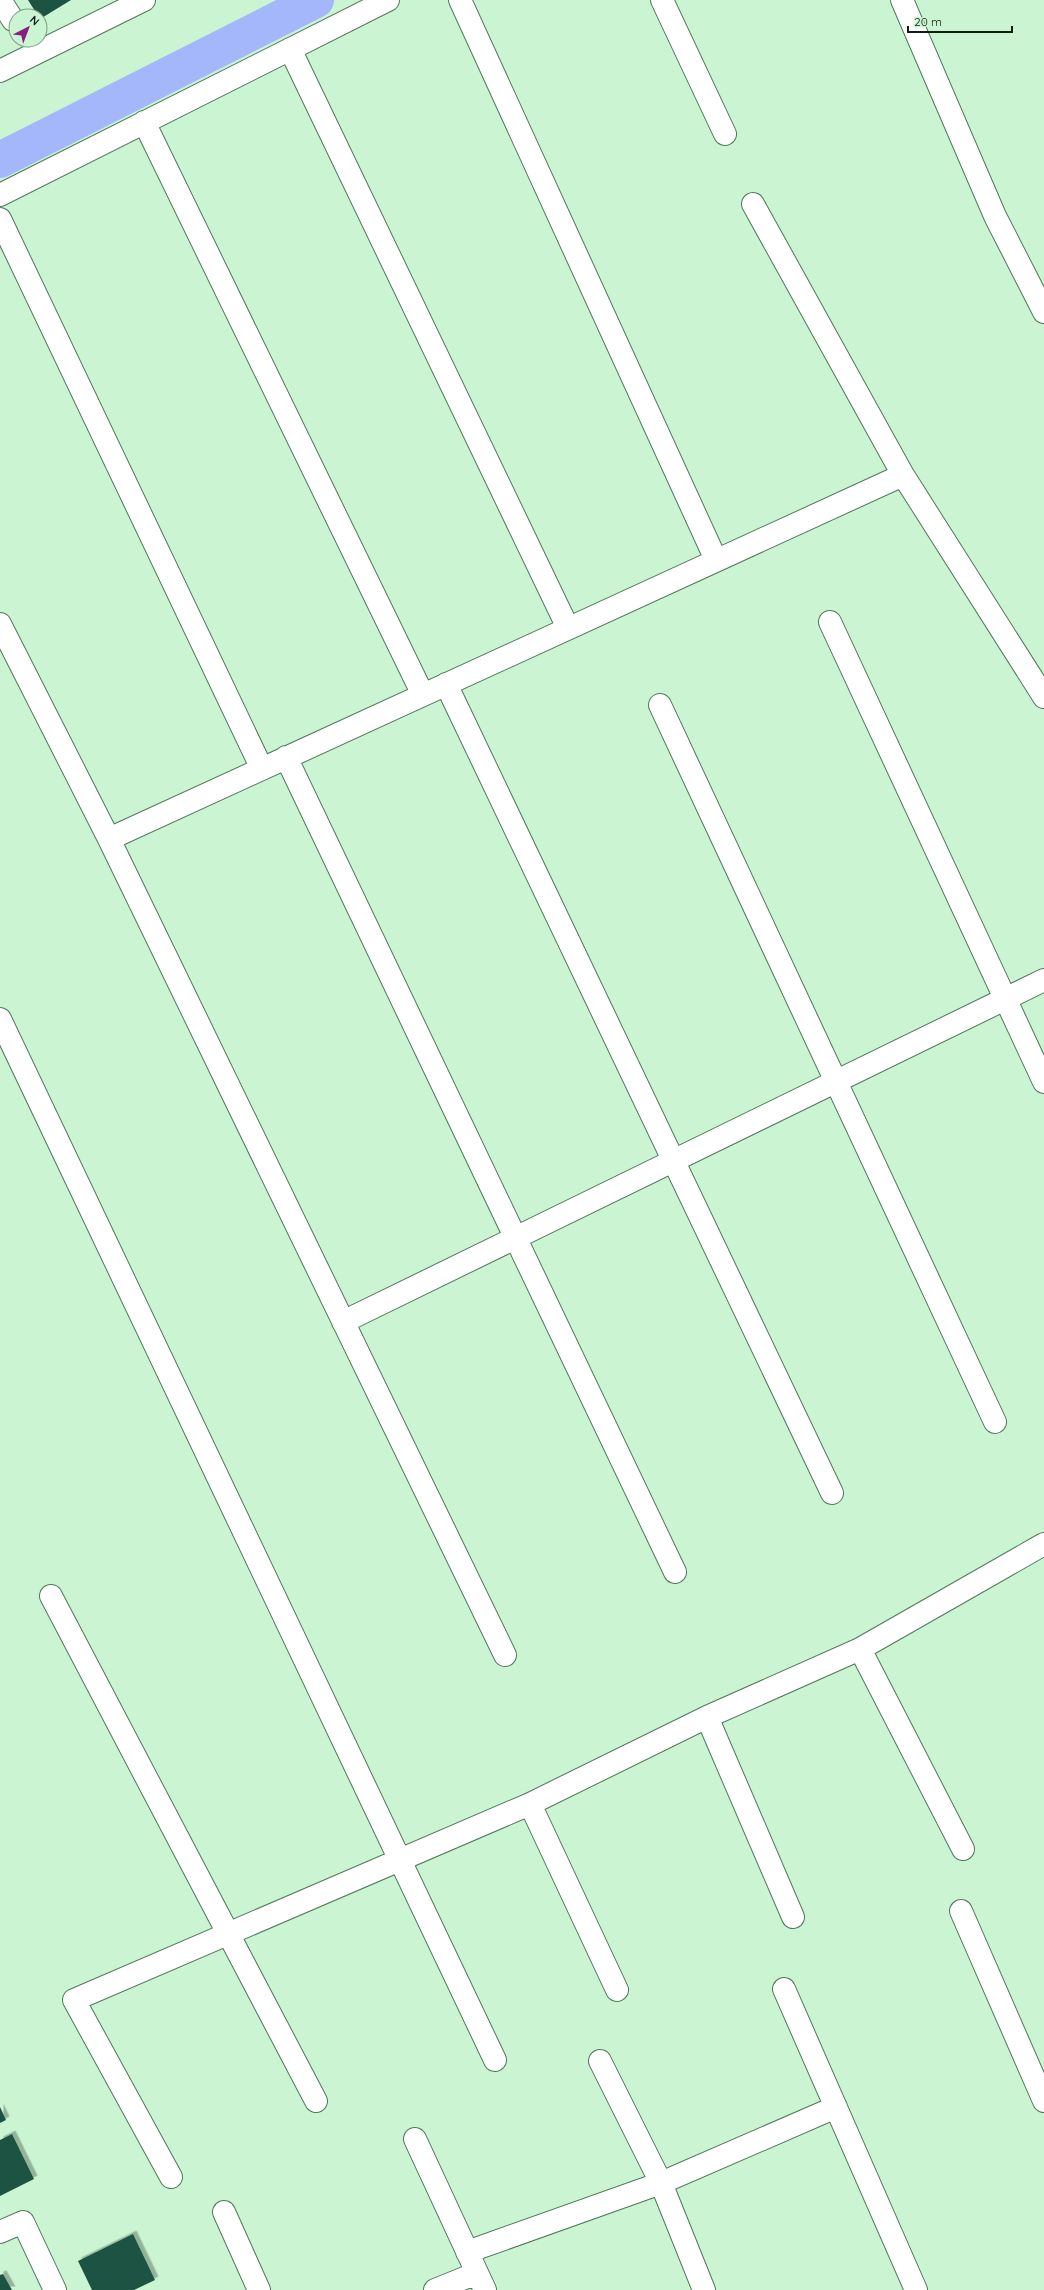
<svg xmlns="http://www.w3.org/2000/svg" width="1044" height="2290" font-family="Quicksand,sans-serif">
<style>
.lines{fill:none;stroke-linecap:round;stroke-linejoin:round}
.canal{stroke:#a3b7fa;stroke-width:36}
.building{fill:#1c5242;filter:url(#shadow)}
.minor-casing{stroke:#51775a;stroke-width:24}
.minor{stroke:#fff;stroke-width:22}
</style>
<defs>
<filter id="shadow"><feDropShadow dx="3.5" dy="-3.5" stdDeviation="0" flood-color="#0004"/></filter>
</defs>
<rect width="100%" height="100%" fill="#caf4d2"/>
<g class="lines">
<path class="canal" d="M 0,160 L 316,0"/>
</g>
<path class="building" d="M 28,0 L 71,0 L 40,19 Z
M 0,2107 L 6,2120 L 0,2123 Z
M 12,2134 L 34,2179 L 0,2196 L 0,2140 Z
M 133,2234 L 155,2280 L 134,2290 L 92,2290 L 78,2261 Z
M 3,2274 L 12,2290 L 0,2290 L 0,2275 Z"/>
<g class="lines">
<defs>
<path id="minor" d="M 0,0 L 13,20
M 460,0 L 716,560
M 662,0 L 725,134
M 902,0 L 995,216 L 1044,312
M 290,49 L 568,628
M 0,71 L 144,0
M 144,122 L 423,695
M 0,195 L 388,0
M 753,204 L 903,475 L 1044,697
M 0,219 L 262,769
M 830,622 L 1044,1082
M 0,624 L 109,839 L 505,1655
M 446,684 L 832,1493
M 660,705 L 995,1422
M 286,757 L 675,1572
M 109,839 L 903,475
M 0,1019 L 495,2060
M 343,1322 L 1044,980
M 51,1596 L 316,2101
M 860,1649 L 963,1849
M 707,1717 L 793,1917
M 961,1911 L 1044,2101
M 784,1989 L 916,2290
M 617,1990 L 530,1804 L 707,1717 L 860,1649 L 1044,1544
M 600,2061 L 661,2183 L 704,2290
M 415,2139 L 485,2290
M 171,2177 L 74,2000 L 530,1804
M 224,2212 L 259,2290
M 0,2232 L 23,2222 L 55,2290
M 467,2252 L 661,2183 L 836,2107
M 435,2290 L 477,2273"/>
</defs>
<use href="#minor" class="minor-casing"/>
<use href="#minor" class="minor"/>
</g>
<g transform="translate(28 28) rotate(42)"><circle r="19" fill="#caf4d2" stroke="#7f9e85"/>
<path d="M0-3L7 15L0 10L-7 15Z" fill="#891d82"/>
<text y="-6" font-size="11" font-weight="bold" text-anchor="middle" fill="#0e1e12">N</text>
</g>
<path d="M908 26v6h104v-6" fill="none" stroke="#0e1e12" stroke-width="2"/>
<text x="914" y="26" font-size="12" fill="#0e1e12" stroke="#caf4d2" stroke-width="3" paint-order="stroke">20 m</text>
</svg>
